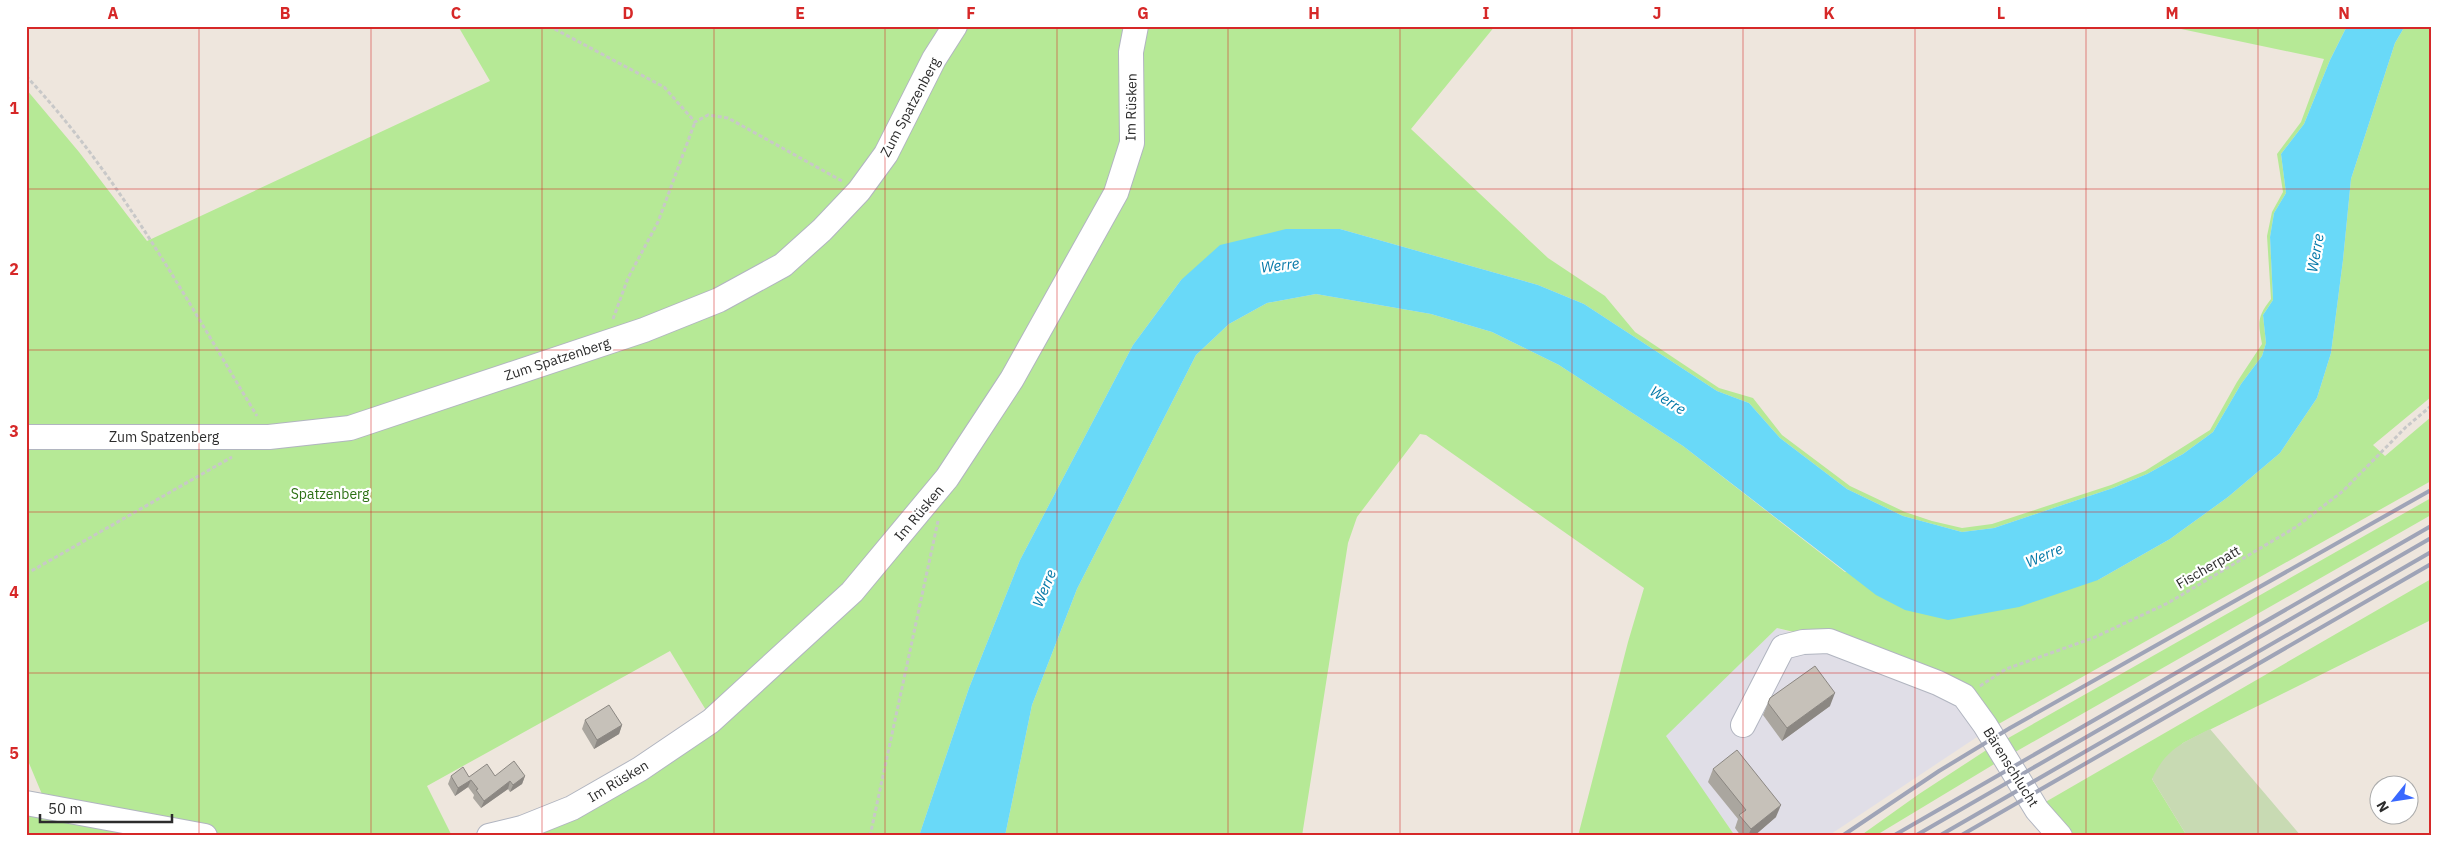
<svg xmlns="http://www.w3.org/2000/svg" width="2457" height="862" font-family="'IBM Plex Sans',sans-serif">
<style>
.industrial{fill:#e0dee7}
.green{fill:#b6e996}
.cemetery{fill:#c8dab3}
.water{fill:#69d9f8}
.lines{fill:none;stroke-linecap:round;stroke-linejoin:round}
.minor-casing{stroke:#b1b5c0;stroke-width:26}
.path{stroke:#c8c8c8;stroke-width:3;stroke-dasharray:4 2.5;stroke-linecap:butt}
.minor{stroke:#fff;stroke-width:24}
.rail{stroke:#9fa4b7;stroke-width:4}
.wall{fill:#aaa69f}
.shaded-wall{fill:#8b8782}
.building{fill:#c6c1b9;stroke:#8b8782}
.grid{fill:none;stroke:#d62828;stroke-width:1;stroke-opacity:0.55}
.labels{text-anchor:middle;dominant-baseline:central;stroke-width:4.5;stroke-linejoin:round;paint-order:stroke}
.street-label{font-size:14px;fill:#2c2c2c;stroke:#fff}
.park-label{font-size:14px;fill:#2c7015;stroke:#fff}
.water-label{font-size:15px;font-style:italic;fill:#0378a8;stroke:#fff}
.neatline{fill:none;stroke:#d62828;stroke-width:2}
.grid-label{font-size:16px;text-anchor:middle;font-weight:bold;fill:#d62828}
</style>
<rect width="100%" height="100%" fill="#eee6dd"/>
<path class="industrial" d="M 1777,628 L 1962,685 L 1977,737 L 1828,836 L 1735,836 L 1665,736 Z"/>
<path class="green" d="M 458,26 L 1495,26 L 1411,129 L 1548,258 L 1605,296 L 1635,332 L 1719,388 L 1753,398 L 1782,435 L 1850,486 L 1905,512 L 1932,521 L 1962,528 L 1992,524 L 2111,485 L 2145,471 L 2210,430 L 2237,382 L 2262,344 C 2258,322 2257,317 2271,299 L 2267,236 L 2272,212 L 2283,192 L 2277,154 L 2301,122 L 2324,59 L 2167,26 L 2347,26 L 2330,60 L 2304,124 L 2281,154 L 2286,193 L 2274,213 L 2270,237 L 2273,300 L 2263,315 L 2266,343 L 2262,356 L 2241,384 L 2213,432 L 2183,454 L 2147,474 L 2113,488 L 1994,528 L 1962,532 L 1903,516 L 1847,489 L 1780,438 L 1749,403 L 1717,391 L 1584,304 L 1538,285 L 1340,229 L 1181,280 L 1133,345 L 1020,560 L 969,688 L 919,836 L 503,836 L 715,725 L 670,651 L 427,786 L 452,836 L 26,836 L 26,806 L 49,811 L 26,756 L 26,89 L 79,152 L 147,241 L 490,81 Z
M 2405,26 L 2431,26 L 2431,397 L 2373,445 L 2385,456 L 2431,417 L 2431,481 L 1995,726 L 1983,708 L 1794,632 L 1777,628 L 1666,736 L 1735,836 L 1578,836 L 1628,642 L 1644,588 L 1426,435 L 1420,434 L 1357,517 L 1348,543 L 1302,836 L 1005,836 L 1032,705 L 1077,589 L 1196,355 L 1229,324 L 1267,303 L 1316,294 L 1431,314 L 1492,332 L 1559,365 L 1683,446 L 1845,572 L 2098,580 L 2170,539 L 2228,497 L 2280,453 L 2317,398 L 2331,353 L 2343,260 L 2351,179 L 2395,43 Z
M 2431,498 L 2431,515 L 2010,755 L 2003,741 Z
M 2431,579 L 2431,620 L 2183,743 L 2152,779 L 2187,836 L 2070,836 L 2042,804 Z
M 1988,749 L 1996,763 L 1875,836 L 1860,836 L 1919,794 Z"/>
<path class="cemetery" d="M 2210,729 L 2301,836 L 2187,836 L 2152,779 C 2165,750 2182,743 2210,729 Z"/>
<path class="water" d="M 2347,26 L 2405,26 L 2395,43 L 2351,179 L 2343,260 L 2331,353 L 2317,398 L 2280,453 L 2228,497 L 2170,539 L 2098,580 L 2019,607 L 1948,620 L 1905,610 L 1876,595 L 1683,446 L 1559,365 L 1492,332 L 1431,314 L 1316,294 L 1267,303 L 1229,324 L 1196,355 L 1077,589 L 1032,705 L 1005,836 L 919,836 L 969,688 L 1020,560 L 1133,345 L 1181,280 L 1220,245 L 1286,229 L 1340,229 L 1538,285 L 1584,304 L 1717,391 L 1749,403 L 1780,438 L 1847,489 L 1903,516 L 1962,532 L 1994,528 L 2113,488 L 2147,474 L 2183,454 L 2213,432 L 2241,384 L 2262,356 L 2266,343 L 2263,315 L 2273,300 L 2270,237 L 2274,213 L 2286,193 L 2281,154 L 2304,124 L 2330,60 Z"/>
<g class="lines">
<defs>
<path id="minor" d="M 26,437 L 269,437 L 350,428 L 644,330 L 719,300 L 783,265 L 822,230 L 859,191 L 886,154 L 934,59 L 955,26
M 1743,725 L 1783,647 L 1803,642 L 1829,641 L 1938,683 L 1964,696 L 1985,725 L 2037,810 L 2060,836
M 26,803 L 205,836
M 489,836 L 522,828 L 572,808 L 640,769 L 711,721 L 852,592 L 947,478 L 1012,379 L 1116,193 L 1132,143 L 1131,52 L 1136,26"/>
</defs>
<use href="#minor" class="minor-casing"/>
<path class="path" d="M 549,26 L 664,87 L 695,122 L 708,115 L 728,118 L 842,181
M 26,76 C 120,176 186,299 257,416
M 613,319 L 628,278 L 658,222 L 695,122
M 26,574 L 232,457
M 1980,686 L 2006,669 L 2093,638 L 2168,603 L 2296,527 L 2343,491 L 2406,427 L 2431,406
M 870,836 L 938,521"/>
<use href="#minor" class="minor"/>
<path class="rail" d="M 1842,836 L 1939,771 L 2010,728 L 2431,490
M 1893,836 L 2431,526
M 1915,836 L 2431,538
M 1939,836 L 2431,552
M 1960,836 L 2431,564"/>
</g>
<path class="wall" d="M 1768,703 L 1830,706 L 1782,741 L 1763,715 Z
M 585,720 L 622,725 L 619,734 L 594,749 L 582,729 Z
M 1713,769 L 1776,817 L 1754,836 L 1741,836 L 1735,828 L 1738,819 L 1708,782 Z
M 451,776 L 469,777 L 495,776 L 525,776 L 522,784 L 510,792 L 508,789 L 481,808 L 473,798 L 474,795 L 468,787 L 455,796 L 448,784 Z"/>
<path class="shaded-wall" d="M 1835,693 L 1830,706 L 1782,741 L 1787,728 Z
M 622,725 L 619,734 L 594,749 L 597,740 Z
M 525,776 L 522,784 L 510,792 L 513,785 Z
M 471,780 L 468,787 L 455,796 L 458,788 Z
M 510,781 L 508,789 L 481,808 L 484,801 Z
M 1781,805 L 1776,817 L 1754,836 L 1748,836 L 1751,829 Z"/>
<path class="building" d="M 1815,666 L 1835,693 L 1787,728 L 1768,703 L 1770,698 Z
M 609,705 L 622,725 L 597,740 L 585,720 Z
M 1737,750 L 1781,805 L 1751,829 L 1739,815 L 1746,810 L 1713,769 Z
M 514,761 L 525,776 L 513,785 L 510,781 L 484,801 L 476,790 L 478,789 L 471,780 L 458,788 L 451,776 L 463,767 L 469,777 L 487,764 L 495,776 Z"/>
<path class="grid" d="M 199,26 L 199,836M 371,26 L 371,836M 542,26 L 542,836M 714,26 L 714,836M 885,26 L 885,836M 1057,26 L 1057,836M 1228,26 L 1228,836M 1400,26 L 1400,836M 1572,26 L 1572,836M 1743,26 L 1743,836M 1915,26 L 1915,836M 2086,26 L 2086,836M 2258,26 L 2258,836M 26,189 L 2431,189M 26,350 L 2431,350M 26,512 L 2431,512M 26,673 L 2431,673"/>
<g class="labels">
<g class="street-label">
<text transform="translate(910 107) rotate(-62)">Zum Spatzenberg</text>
<text transform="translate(1131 107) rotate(-89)">Im Rüsken</text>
<text transform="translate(557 359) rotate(-18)">Zum Spatzenberg</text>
<text x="164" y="437">Zum Spatzenberg</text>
<text transform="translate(919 513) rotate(-50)">Im Rüsken</text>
<text transform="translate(2208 567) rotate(-30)">Fischerpatt</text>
<text transform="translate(2011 767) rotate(58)">Bärenschlucht</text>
<text transform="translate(618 781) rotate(-31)">Im Rüsken</text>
</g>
<g class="park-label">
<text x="330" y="494">Spatzenberg</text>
</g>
<g class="water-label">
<text transform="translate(2315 253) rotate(-80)">Werre</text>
<text transform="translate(1280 265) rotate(-7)">Werre</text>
<text transform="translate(1668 400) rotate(33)">Werre</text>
<text transform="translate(2044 555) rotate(-23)">Werre</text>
<text transform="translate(1044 588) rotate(-68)">Werre</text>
</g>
</g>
<rect width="2457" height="862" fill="none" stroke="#ffffff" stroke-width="55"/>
<g transform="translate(2394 800) rotate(240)"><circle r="24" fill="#ffffff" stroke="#ababab"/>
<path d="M0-4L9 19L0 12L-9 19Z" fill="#3968ff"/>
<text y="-8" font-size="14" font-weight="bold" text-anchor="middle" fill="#2c2c2c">N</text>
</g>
<path d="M40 814v8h132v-8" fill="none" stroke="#2c2c2c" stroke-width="2.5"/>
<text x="48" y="814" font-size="15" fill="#2c2c2c" stroke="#ffffff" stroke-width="4" paint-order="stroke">50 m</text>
<rect x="28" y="28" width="2402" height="806" class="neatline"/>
<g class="grid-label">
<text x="113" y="19">A</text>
<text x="285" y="19">B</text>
<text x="456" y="19">C</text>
<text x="628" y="19">D</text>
<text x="800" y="19">E</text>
<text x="971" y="19">F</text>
<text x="1143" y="19">G</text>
<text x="1314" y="19">H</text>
<text x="1486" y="19">I</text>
<text x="1657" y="19">J</text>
<text x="1829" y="19">K</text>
<text x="2001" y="19">L</text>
<text x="2172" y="19">M</text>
<text x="2344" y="19">N</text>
<text x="14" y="114">1</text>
<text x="14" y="275">2</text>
<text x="14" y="437">3</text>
<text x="14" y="598">4</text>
<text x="14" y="759">5</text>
</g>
</svg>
